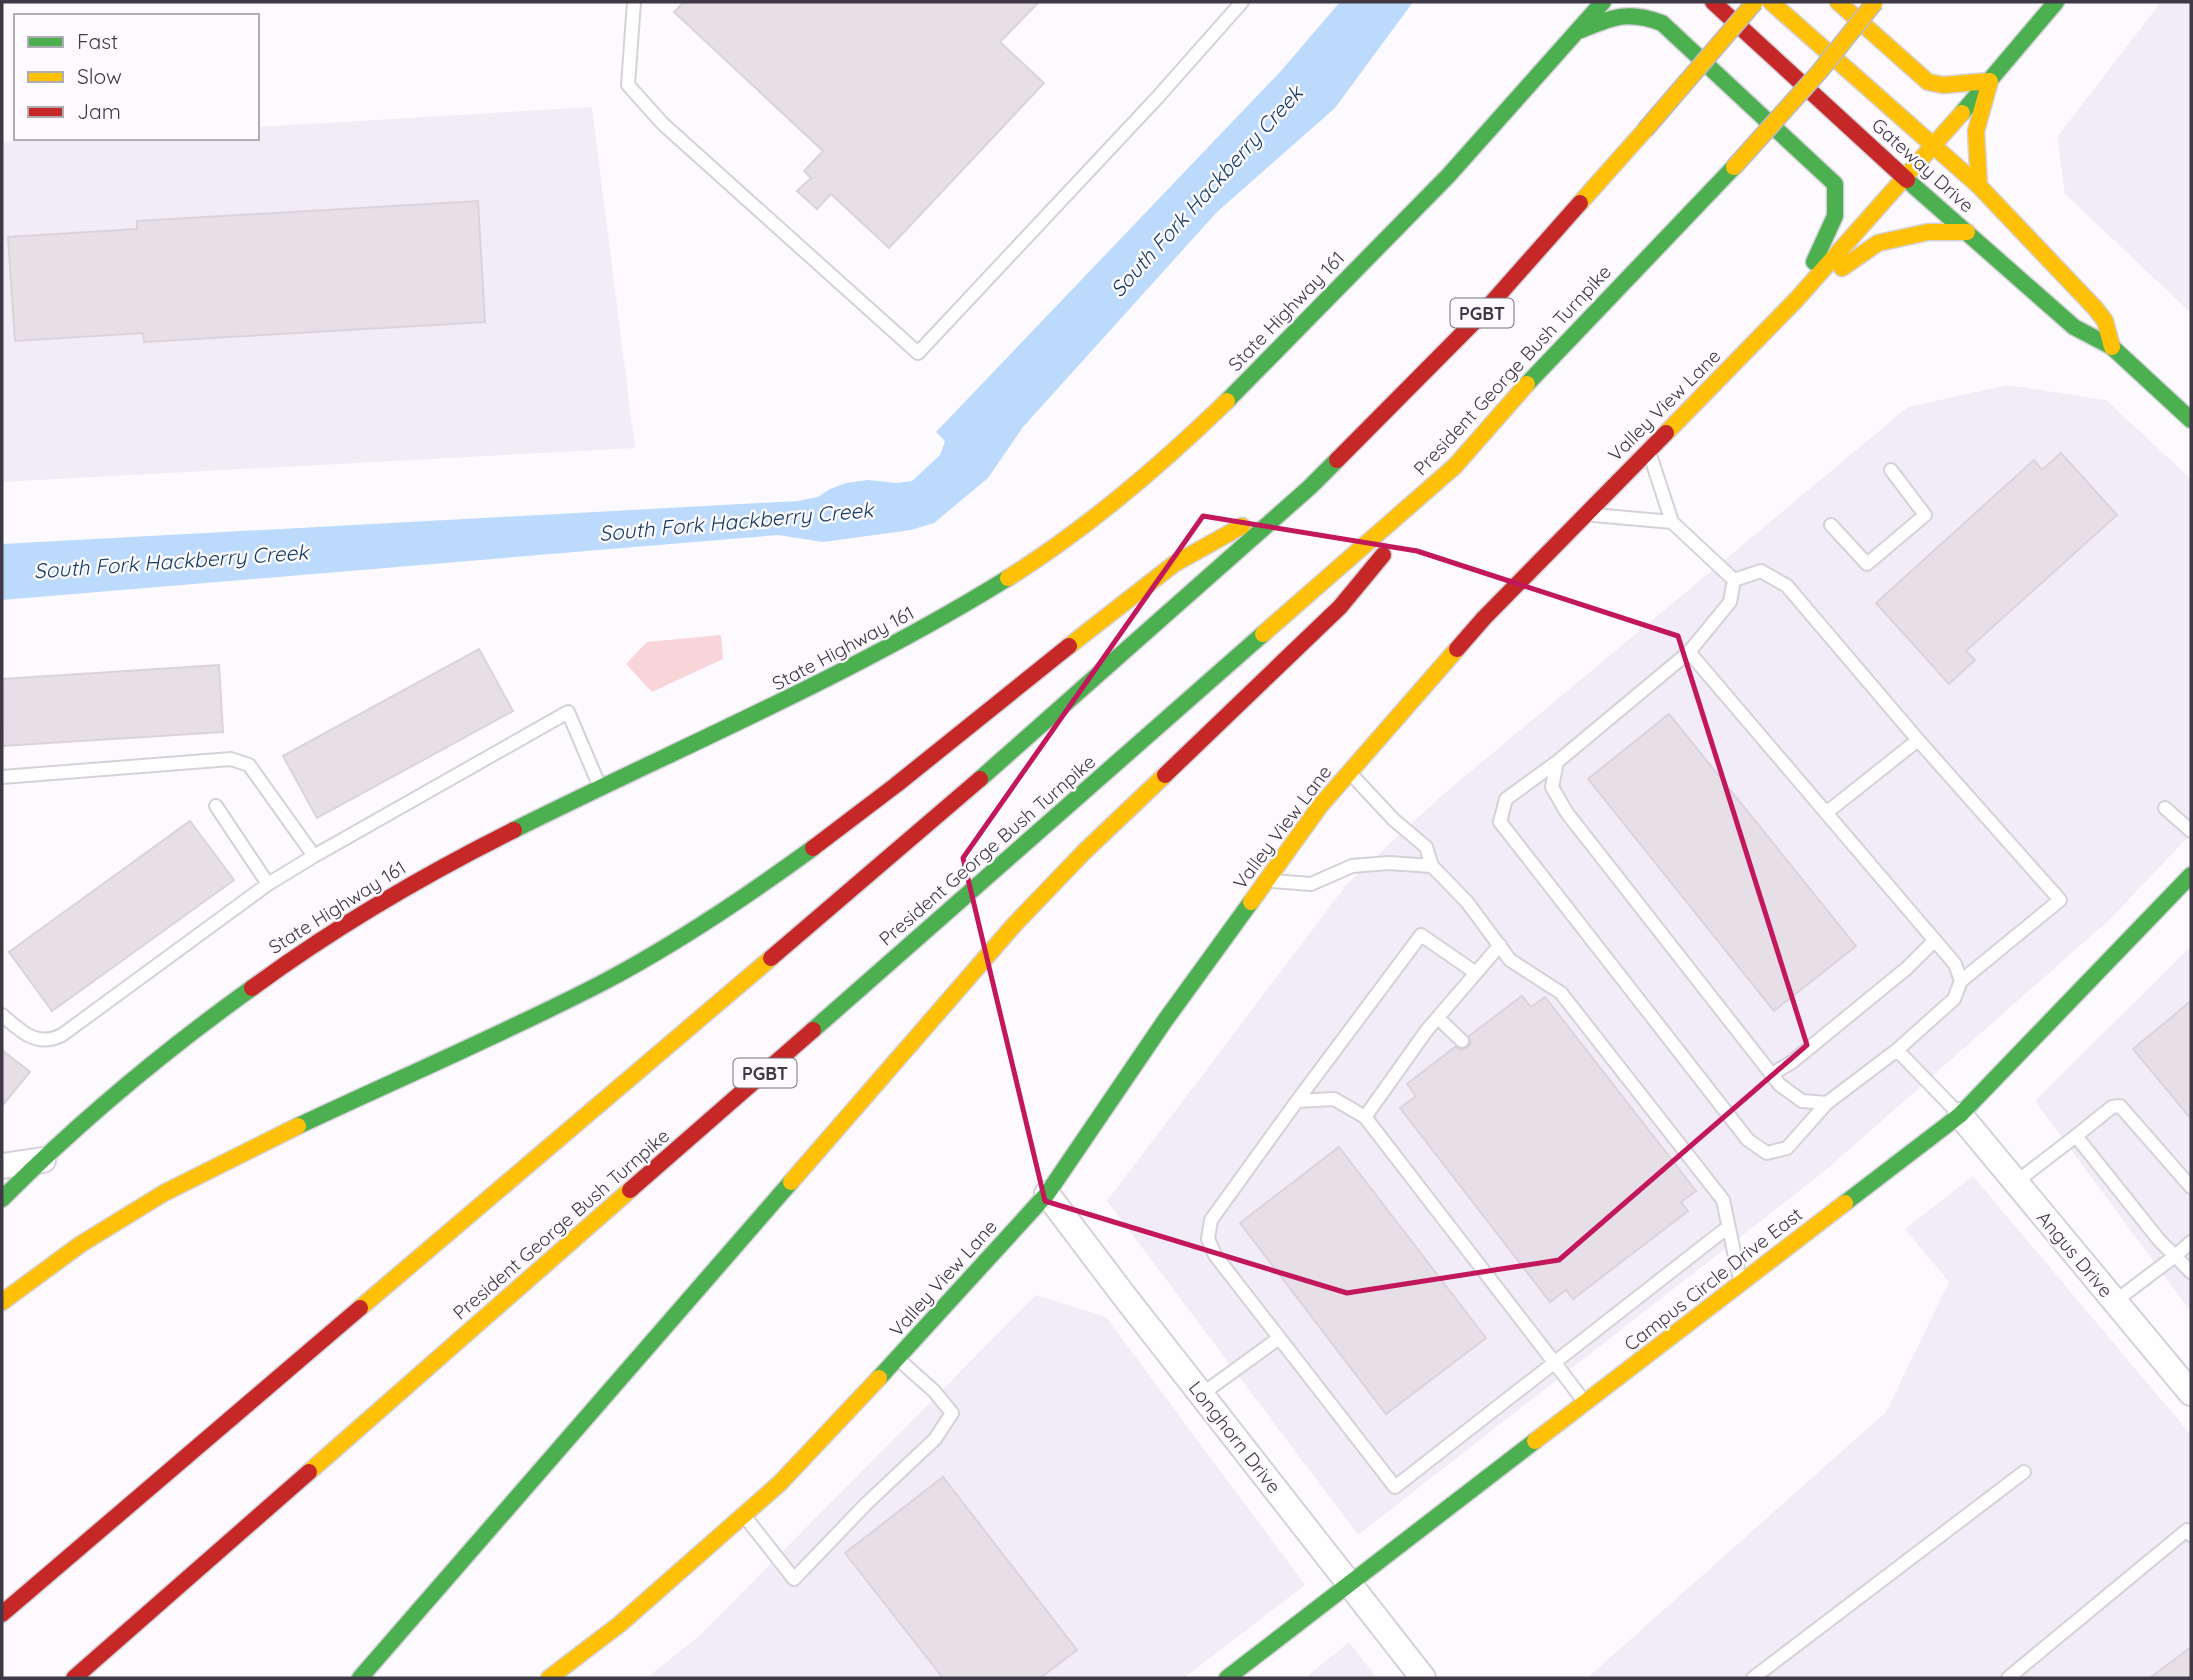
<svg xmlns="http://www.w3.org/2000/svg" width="2193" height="1680" font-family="Quicksand,sans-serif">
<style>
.built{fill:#f2ecf6}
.green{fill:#f9d4d9}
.water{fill:#bcdafc}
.building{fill:#e6dfe6;stroke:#dad3d9;stroke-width:2}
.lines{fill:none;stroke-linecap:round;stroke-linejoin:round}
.lane-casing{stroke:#d5d1d9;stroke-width:16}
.street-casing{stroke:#d5d1d9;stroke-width:28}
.fast-casing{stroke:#d5d1d9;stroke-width:19}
.slow-casing{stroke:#d5d1d9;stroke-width:19}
.jam-casing{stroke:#d5d1d9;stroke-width:19}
.lane{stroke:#fffeff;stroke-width:12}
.street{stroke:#fffeff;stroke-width:24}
.fast{stroke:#4caf50;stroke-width:16}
.slow{stroke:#ffc107;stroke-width:16}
.jam{stroke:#c62828;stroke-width:16}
.slow-bridge-casing{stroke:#babac5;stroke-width:19;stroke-linecap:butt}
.slow-bridge{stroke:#ffc107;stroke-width:16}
.marked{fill:none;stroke:#c2185b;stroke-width:5;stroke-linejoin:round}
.labels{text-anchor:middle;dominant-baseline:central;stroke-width:5;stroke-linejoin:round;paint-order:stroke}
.shield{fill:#fcf9ff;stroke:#78727d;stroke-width:2}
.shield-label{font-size:18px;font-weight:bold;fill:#3f3845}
.street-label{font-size:19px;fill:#3f3845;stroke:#fcf9ff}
.water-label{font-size:21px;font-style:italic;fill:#133c60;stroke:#fcf9ff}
</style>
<rect width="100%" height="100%" fill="#fcfafe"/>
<path class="built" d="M 2161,2 L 2191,2 L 2191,313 L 2065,194 L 2057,137 Z
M 592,107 L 635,448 L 2,482 L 2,142 L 65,138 L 257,138 L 257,127 Z
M 2008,385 L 2106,400 L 2191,479 L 2191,834 L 2109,920 L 1826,1170 L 1358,1535 L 1107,1201 L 1347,884 L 1440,797 L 1908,407 Z
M 2191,946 L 2191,1312 L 2035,1101 Z
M 1973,1176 L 2191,1435 L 2191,1678 L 1587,1678 L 1886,1412 L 1949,1282 L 1905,1229 Z
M 1036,1295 L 1106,1317 L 1305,1585 L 1184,1678 L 646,1678 L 697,1638 Z
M 1349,1642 L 1377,1678 L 1305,1678 Z"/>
<path class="green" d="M 721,635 L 723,659 L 652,692 L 626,664 L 647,642 Z"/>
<path class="water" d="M 1340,2 L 1413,2 L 1335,108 L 1217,212 L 1023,427 L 988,478 L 934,523 L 911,530 L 823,542 L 778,535 L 2,600 L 2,544 L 798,501 L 818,497 L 830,489 L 846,483 L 868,480 L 896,483 L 912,481 L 940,455 L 945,441 L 936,432 L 1280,72 Z"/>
<path class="building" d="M 684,2 L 1039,2 L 1000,42 L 1044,83 L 889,248 L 831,194 L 817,209 L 797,191 L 811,178 L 804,171 L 823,151 L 674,12 Z
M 478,201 L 485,322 L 144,342 L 143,333 L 15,341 L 8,237 L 137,229 L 137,221 Z
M 2061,453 L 2117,515 L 1966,651 L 1975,660 L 1949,684 L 1876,603 L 2034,460 L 2042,470 Z
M 479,649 L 513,711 L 317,818 L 283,756 Z
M 219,665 L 223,732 L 3,746 L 2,679 Z
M 1669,714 L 1856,946 L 1774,1011 L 1588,779 Z
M 190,821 L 234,880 L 52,1011 L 9,952 Z
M 1522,996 L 1531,1007 L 1545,997 L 1696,1191 L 1681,1202 L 1688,1211 L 1573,1299 L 1566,1290 L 1550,1302 L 1400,1108 L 1416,1096 L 1407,1084 L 1455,1047 L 1461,1050 L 1468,1047 L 1471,1042 L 1469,1036 Z
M 2191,1001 L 2191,1119 L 2133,1049 Z
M 2,1050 L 30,1072 L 2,1106 Z
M 1339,1147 L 1486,1338 L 1386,1414 L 1240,1223 Z
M 943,1477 L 1077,1650 L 1040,1678 L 943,1678 L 845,1553 Z
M 2191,1647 L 2191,1678 L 2150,1678 Z"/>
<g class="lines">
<defs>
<path id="lane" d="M 634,2 L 628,85 L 663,124 L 918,353 L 1157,98 L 1242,2
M 1594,515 L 1672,522 L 1650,455
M 1672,522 L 1734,580 L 1730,602 L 1689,652 L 1557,762 L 1552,787 L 1567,813 L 1780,1085 L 1802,1101 L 1827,1103 L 1897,1050 L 1954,999 L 1961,981 L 1955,964 L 1689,652
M 1831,525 L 1867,564 L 1925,515 L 1891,470
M 1734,580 L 1761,571 L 1787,586 L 1918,740 L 2060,900 L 1961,981
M 1557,762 L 1506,799 L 1500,822 L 1748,1140 L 1767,1153 L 1787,1148 L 1827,1103
M 1350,773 L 1394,820 L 1426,847 L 1432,866 L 1467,902 L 1510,960 L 1561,993 L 1723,1200 L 1740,1280
M 2,777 L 231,759 L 249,765 L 314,856 L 268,884 L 62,1035 C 36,1048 21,1031 2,1015
M 216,806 L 268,884
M 2165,808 L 2191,831
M 1826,813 L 1918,740
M 314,856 L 568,712 L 600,787
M 1272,881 L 1311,884 L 1352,866 L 1389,863 L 1432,866
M 1438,1018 L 1462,1041
M 1897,1050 L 1957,1112
M 1772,1074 L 1792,1062 L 1907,968 L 1935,940
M 1297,1101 L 1421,935 L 1476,973
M 1365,1117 L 1427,1030 L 1500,945
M 2076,1136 L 2112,1107 L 2120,1106 L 2191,1187
M 2016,1182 L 2076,1136 L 2159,1240 L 2191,1272
M 2114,1302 L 2175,1256 L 2191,1242
M 1202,1394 L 1279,1338
M 1583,1400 L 1554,1362 L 1365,1117 L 1334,1099 L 1297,1101 L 1211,1220 L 1208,1239 L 1215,1255 L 1395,1487 L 1728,1227
M 746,1518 L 794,1579 L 866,1504 L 935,1439 L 952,1413 L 934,1391 L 898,1359
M 1753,1678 L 2024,1472
M 2008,1678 L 2187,1530 L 2191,1535"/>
<path id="street" d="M 1960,1115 L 2191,1393
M 2,1166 L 43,1160
M 1047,1194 L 1125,1297 L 1423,1678"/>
<path id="fast" d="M 1581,30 C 1613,17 1628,10 1662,23 L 1835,184 L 1835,216 L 1814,262
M 1962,113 L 2056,2
M 1907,180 L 2074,327 L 2112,347 L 2191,420
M 1527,384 L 1734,167
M 1227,401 L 1448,176 L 1603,2
M 980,779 L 1310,487 L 1337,460
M 514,830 C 680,747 850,676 1008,578
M 813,1030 L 1263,634
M 298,1126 C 400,1078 503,1034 602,983 C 676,944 746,897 813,848
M 2,1199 C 79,1122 164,1051 252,988
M 1845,1203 L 1960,1115 L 2191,875
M 879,1378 L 1047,1194 L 1164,1022 L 1251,902
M 360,1678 L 791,1182
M 1227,1678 L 1535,1441"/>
<path id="slow" d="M 1771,2 L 1979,186 L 2095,308 L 2105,321 L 2112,347
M 1838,2 L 1928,82 L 1943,85 L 1990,81 L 1976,131 L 1979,186
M 1580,203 L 1645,130
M 1842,268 L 1878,243 L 1928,232 L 1967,232
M 1666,433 L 1796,300 L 1962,113
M 1008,578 C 1088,528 1160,466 1227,401
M 1263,634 L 1455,466 L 1527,384
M 1069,646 L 1174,564 L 1242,526
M 1251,902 L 1320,806 L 1457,649
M 791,1182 L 1014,925 L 1085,851 L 1165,775
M 2,1302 L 81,1244 L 164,1193 L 298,1126
M 360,1308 L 771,958
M 1535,1441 L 1845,1203
M 309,1472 L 630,1190
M 549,1678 L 620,1624 L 780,1483 L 879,1378"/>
<path id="jam" d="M 1713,2 L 1907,180
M 1337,460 L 1480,316 L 1580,203
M 1457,649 L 1484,618 L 1666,433
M 1165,775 L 1340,607 L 1383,555
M 813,848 L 896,785 L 1069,646
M 771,958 L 980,779
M 252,988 C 335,927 422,876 514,830
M 630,1190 L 813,1030
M 2,1614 L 360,1308
M 74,1678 L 309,1472"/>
</defs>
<use href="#lane" class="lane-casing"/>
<use href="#street" class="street-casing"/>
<use href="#fast" class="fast-casing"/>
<use href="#slow" class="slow-casing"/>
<use href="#jam" class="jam-casing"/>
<use href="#lane" class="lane"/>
<use href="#street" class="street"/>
<use href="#fast" class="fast"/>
<use href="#slow" class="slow"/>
<use href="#jam" class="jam"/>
<defs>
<path id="slow-bridge" d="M 1645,130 L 1755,2
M 1734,167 L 1820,71 L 1875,2"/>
</defs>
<use href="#slow-bridge" class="slow-bridge-casing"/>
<use href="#slow-bridge" class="slow-bridge"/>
</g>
<path class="marked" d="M 1203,516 L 1417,551 L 1678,636 L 1807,1045 L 1559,1260 L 1347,1293 L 1045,1201 L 963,858 Z"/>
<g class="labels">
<g class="shield">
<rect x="1450.5" y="298.5" width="63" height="29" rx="5"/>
<rect x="733.5" y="1058.5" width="63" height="29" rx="5"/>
</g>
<g class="shield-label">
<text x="1482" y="313">PGBT</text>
<text x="765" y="1073">PGBT</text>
</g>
<g class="street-label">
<text transform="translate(1923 165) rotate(42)">Gateway Drive</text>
<text transform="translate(1286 311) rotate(-46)">State Highway 161</text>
<text transform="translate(1512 370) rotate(-47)">President George Bush Turnpike</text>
<text transform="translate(1664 405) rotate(-45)">Valley View Lane</text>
<text transform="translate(843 648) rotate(-28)">State Highway 161</text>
<text transform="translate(1282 827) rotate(-53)">Valley View Lane</text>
<text transform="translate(987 850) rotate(-41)">President George Bush Turnpike</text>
<text transform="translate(337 907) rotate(-32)">State Highway 161</text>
<text transform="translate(561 1224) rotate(-41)">President George Bush Turnpike</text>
<text transform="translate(2075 1254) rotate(50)">Angus Drive</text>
<text transform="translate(943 1278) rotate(-48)">Valley View Lane</text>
<text transform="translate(1713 1279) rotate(-38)">Campus Circle Drive East</text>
<text transform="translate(1235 1437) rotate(52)">Longhorn Drive</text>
</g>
<g class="water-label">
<text transform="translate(1206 191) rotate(-48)">South Fork Hackberry Creek</text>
<text transform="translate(736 521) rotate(-5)">South Fork Hackberry Creek</text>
<text transform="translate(171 561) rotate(-4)">South Fork Hackberry Creek</text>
</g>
</g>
<rect width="2193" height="1680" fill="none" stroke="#3f3845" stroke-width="7"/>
<rect x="14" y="14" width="245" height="126" fill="#fcf9ff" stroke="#b0acb5" stroke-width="2"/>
<rect x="28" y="37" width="35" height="10" fill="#4caf50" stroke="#b0acb5" stroke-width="2"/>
<text x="77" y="49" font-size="21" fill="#3f3845">Fast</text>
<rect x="28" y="72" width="35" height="10" fill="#ffc107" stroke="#b0acb5" stroke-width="2"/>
<text x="77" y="84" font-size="21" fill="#3f3845">Slow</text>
<rect x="28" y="107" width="35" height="10" fill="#c62828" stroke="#b0acb5" stroke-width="2"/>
<text x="77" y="119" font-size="21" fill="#3f3845">Jam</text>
</svg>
